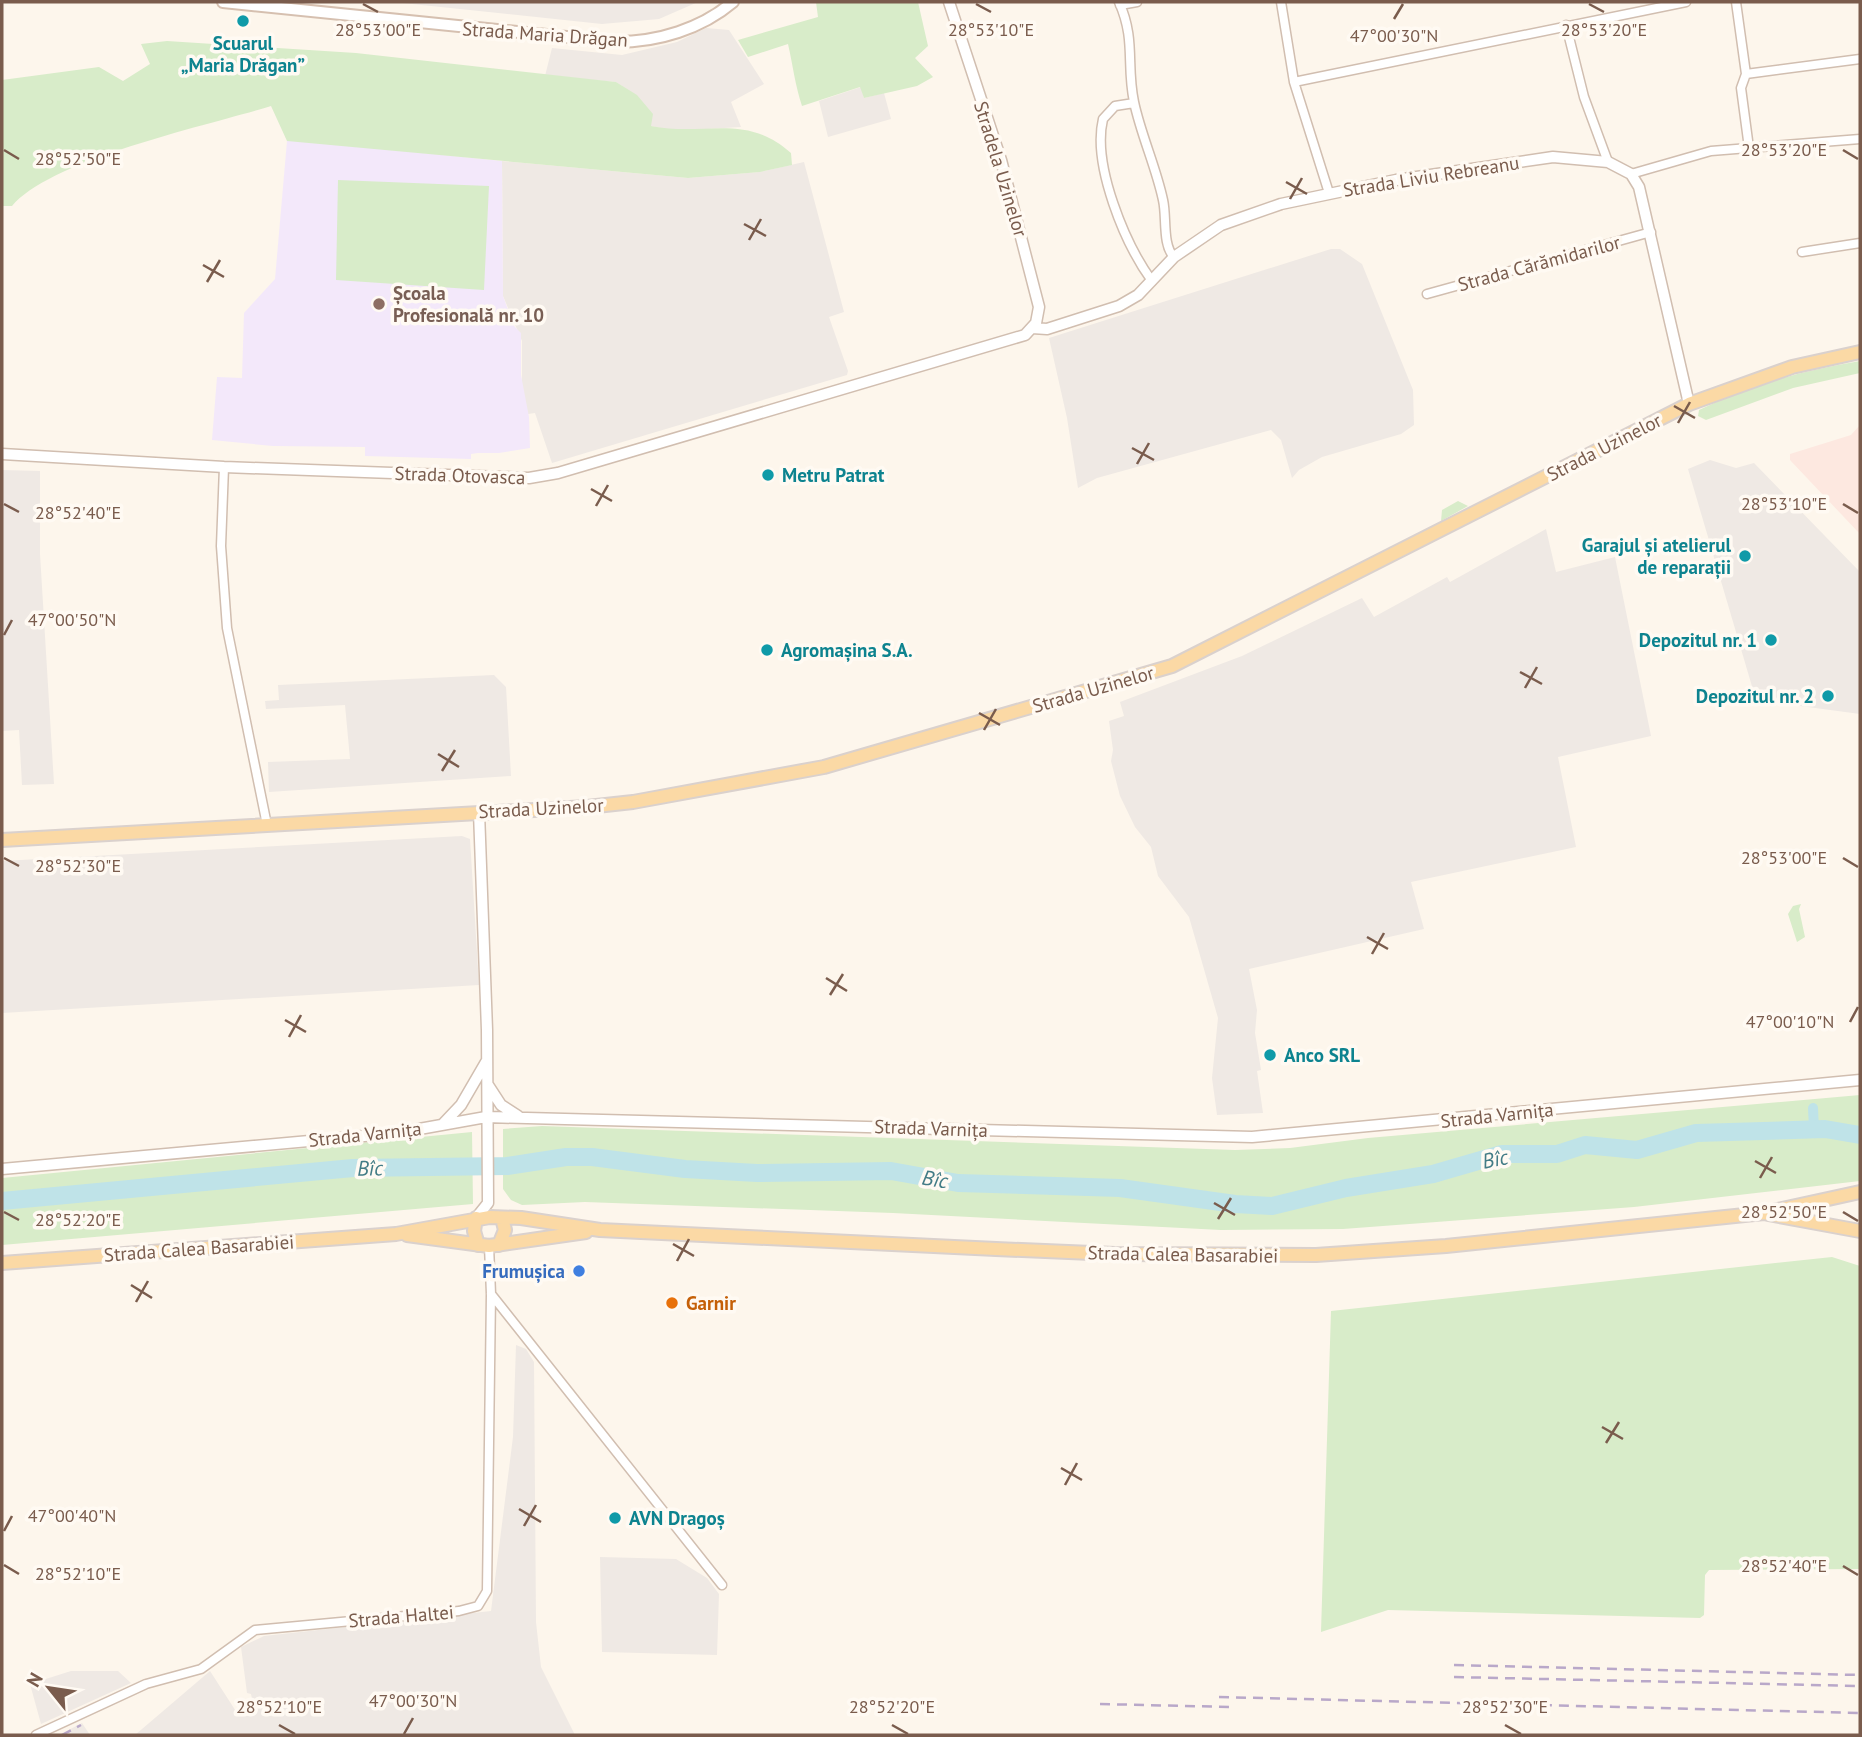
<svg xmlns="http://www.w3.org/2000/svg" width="1862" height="1737" font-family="'PT Sans',sans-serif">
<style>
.commercial{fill:#fde8e0}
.industrial{fill:#efe9e4}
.education{fill:#f3e8fa}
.green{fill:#d8ecc9}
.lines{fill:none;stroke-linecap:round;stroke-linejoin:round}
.canal{stroke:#bfe3e8;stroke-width:10}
.river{stroke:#bfe3e8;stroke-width:18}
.minor-casing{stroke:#d1beb0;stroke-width:11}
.tertiary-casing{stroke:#d1beb0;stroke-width:13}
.secondary-casing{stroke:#d6c0b0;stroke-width:14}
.primary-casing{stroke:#dad1cd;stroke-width:16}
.minor{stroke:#fff;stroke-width:8}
.tertiary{stroke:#fff;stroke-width:10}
.secondary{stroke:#fff;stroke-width:10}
.primary{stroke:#fbd9a5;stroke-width:12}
.rail{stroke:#b9a8c9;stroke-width:2.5;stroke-dasharray:10 7;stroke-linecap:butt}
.ticks{fill:none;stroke:#7a5c4d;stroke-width:2.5}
.culture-dot{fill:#0f9aa8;stroke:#fffaf3;stroke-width:2.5}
.education-dot{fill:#8d6e63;stroke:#fffaf3;stroke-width:2.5}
.shop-dot{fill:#3f7fe0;stroke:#fffaf3;stroke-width:2.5}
.food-dot{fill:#e8710a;stroke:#fffaf3;stroke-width:2.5}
.labels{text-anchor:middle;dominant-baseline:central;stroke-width:7;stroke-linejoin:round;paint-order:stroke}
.street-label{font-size:19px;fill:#7a5c4d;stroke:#fffaf3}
.culture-label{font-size:19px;font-weight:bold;fill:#0d838f;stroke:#fffaf3;text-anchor:start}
.education-label{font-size:19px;font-weight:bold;fill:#785e54;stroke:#fffaf3;text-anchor:start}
.shop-label{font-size:19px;font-weight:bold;fill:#366cbe;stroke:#fffaf3;text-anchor:end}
.food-label{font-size:19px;font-weight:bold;fill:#c56008;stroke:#fffaf3;text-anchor:start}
.water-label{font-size:21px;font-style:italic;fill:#437c86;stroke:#fffaf3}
.ticks-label{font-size:18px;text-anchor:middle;fill:#7a5c4d;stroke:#fffaf3;stroke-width:7;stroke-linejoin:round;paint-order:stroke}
</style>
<rect width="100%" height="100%" fill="#fdf6ec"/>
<path class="commercial" d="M 1860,425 L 1860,534 L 1790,460 L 1790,454 L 1851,435 Z"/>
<path class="industrial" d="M 393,2 L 698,2 L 659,19 L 602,24 Z
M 706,28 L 729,30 L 764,84 L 731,102 L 741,127 L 674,131 L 651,126 L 625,88 L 616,82 L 545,76 L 552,48 L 622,55 L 677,42 Z
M 861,87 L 864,98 L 884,93 L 891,119 L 828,137 L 819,101 Z
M 502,161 L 688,178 L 760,172 L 804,162 L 844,312 L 829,317 L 848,371 L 847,375 L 552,463 L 535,413 L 528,414 L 522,390 L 522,341 L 503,296 Z
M 1331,249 L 1340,249 L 1362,264 L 1413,390 L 1414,425 L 1401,434 L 1322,457 L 1299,470 L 1292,478 L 1281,440 L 1271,430 L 1097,478 L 1078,488 L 1067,418 L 1049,338 Z
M 1710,460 L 1736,468 L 1754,463 L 1860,572 L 1860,714 L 1756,700 L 1688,469 Z
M 2,470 L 40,471 L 40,554 L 54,784 L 22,785 L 19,730 L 2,731 Z
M 1546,529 L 1556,572 L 1615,557 L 1651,736 L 1558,757 L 1576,847 L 1411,882 L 1424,929 L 1249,969 L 1257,1010 L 1255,1033 L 1261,1070 L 1257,1071 L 1263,1113 L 1217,1115 L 1212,1078 L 1218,1018 L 1189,917 L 1158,876 L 1151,847 L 1135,827 L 1120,796 L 1111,761 L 1113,750 L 1109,721 L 1124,716 L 1120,702 L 1242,656 L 1362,598 L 1374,617 L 1447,577 L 1450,582 Z
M 494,675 L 506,687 L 511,776 L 269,792 L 268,762 L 350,759 L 345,705 L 266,709 L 265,701 L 279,700 L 278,685 Z
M 462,836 L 470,839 L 479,985 L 2,1013 L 2,861 Z
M 516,1345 L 526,1349 L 534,1362 L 536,1622 L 541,1667 L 575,1735 L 135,1735 L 210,1671 L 239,1716 L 255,1713 L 251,1694 L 247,1693 L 241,1647 L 264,1636 L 491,1611 L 513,1437 Z
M 600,1557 L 676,1559 L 707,1578 L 719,1594 L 717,1655 L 602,1652 Z
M 71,1671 L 118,1671 L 131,1683 L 41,1724 L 30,1684 Z
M 82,1723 L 90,1735 L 59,1735 Z"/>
<path class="education" d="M 296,140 L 502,161 L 503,296 L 514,326 L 521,333 L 521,375 L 529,417 L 530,448 L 499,453 L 478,453 L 471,454 L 471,459 L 365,456 L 365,447 L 273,446 L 212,440 L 217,377 L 242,378 L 244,313 L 275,279 L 287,141 Z"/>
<path class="green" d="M 816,2 L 918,2 L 928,46 L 915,58 L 933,77 L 917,86 L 864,98 L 860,87 L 802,106 C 795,85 793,66 788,44 L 748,57 L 738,40 L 818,17 Z
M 167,41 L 356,53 L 616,82 L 637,95 L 653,114 L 651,126 C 705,137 745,112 791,153 L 792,165 L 760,172 L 688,178 L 287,141 L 271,106 C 209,125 51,159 12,206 L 2,206 L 2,80 L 99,67 L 123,81 L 150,64 L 141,44 Z
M 338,180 L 489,186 L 484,290 L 336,280 Z
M 1860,361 L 1860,373 L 1793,388 L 1706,420 L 1698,416 L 1699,410 C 1750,385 1805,370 1860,361 Z
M 1458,501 L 1468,506 L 1441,521 L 1442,510 Z
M 1801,904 L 1799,909 L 1805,937 L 1797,942 L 1788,914 L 1793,906 Z
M 1860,1095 L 1860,1181 L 1634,1207 L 1343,1229 L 1221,1230 L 893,1213 L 585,1202 L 522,1205 L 511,1200 L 503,1189 L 503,1129 L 542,1126 L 1235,1150 L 1290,1148 L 1368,1138 Z
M 472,1132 L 473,1204 L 2,1245 L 2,1178 Z
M 1832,1257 L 1860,1266 L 1860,1569 L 1709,1570 L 1705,1575 L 1704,1615 L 1700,1618 L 1388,1610 L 1321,1632 L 1331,1311 Z"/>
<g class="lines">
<path class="canal" d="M 1813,1108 L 1814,1129"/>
<path class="river" d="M 2,1201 L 353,1168 L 507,1166 L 566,1157 L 592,1157 L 685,1169 L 757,1173 L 891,1171 L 958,1183 L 1120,1188 L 1235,1204 L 1272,1206 L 1346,1188 L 1433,1174 L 1502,1154 L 1557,1154 L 1585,1145 L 1637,1150 L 1696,1133 L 1825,1129 L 1860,1135"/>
<defs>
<path id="minor" d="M 1119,2 C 1136,40 1126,64 1134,102 C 1141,135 1156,167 1163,200 C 1167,217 1162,245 1174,257
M 1281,2 L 1294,82 L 1329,193
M 1736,2 L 1746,74 L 1741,88 L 1749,148
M 1120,5 L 1137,2
M 1566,25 L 1584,97 L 1608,162
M 1746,74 L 1860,59
M 1294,82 L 1686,2
M 1134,103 L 1115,106 L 1103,119 C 1092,165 1125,244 1152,281
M 1631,174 L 1711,151 L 1860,139
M 1802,252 L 1860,243
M 1427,294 L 1651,232
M 224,467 L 221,546 L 227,628 L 267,825
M 491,1294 L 722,1585
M 36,1735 L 146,1684 L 201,1669 L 255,1630 L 459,1611 L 478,1606 L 487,1591 L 491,1294 L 489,1246"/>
<path id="tertiary" d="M 1032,328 L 1047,329 L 1119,306 L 1138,295 L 1174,257 L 1221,225 L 1281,204 L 1396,180 L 1553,157 L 1608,162 L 1631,174 L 1639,187 L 1689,404
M 2,454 L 224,467 L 529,478 L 558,473 L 1025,335 L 1036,323 L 1039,307 L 1001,160 L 949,2
M 488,1085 L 501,1105 L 518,1116
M 443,1124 L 461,1105 L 486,1062
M 2,1169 L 397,1133 L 486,1117 L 1252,1137 L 1860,1080
M 476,1218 L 488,1203 L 487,1030 L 479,812"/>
<path id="secondary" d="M 223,2 L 616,42 C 658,42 701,29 733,2"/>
<path id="primary" d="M 2,840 L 587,807 L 633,802 L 824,767 L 1172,666 L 1689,404 L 1792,367 L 1860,352
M 1768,1214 L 1860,1231
M 476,1218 L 474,1231 L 478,1245
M 407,1235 L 489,1246 L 586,1232
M 499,1245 L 505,1230 L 502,1218
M 2,1263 L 396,1234 L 490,1217 L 521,1218 L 600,1230 L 996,1249 L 1115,1254 L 1316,1255 L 1446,1246 L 1764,1213 L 1860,1192"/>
</defs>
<use href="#minor" class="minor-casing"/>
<use href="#tertiary" class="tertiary-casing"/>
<use href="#secondary" class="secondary-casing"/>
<use href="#primary" class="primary-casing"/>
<use href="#minor" class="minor"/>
<use href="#tertiary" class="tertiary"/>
<use href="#secondary" class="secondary"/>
<use href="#primary" class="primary"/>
<path class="rail" d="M 1454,1665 L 1860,1675
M 1454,1677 L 1860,1686
M 1219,1697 L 1860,1713
M 1100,1704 L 1233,1707
M 62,1735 L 81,1725"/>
</g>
<path class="ticks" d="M 363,4 L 378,12M 976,4 L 991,12M 1589,4 L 1604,12M 1394,19 L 1403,4M 4,150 L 19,159M 1843,150 L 1858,159M 1286,182 L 1307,194M 1290,199 L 1302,178M 744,224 L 766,236M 749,240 L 761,219M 203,265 L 224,277M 207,282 L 220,260M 1674,406 L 1695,418M 1678,423 L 1690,402M 1132,448 L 1154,460M 1137,464 L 1149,443M 591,489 L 612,501M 4,504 L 19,512M 1843,504 L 1858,513M 596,506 L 608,485M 4,635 L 12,620M 1520,672 L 1542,684M 1525,688 L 1537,667M 979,713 L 1000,725M 984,730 L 996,709M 438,754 L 459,767M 442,771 L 455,750M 4,858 L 19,866M 1843,858 L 1858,867M 1367,937 L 1388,949M 1372,954 L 1384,933M 826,978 L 847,991M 830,995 L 843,974M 285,1020 L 306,1032M 1850,1022 L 1858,1007M 289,1037 L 301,1015M 1755,1161 L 1776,1173M 1760,1178 L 1772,1157M 1214,1203 L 1235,1215M 4,1212 L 19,1220M 1843,1212 L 1858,1221M 1218,1219 L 1231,1198M 673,1244 L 694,1256M 677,1261 L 689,1239M 131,1285 L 152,1298M 136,1302 L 148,1281M 1602,1427 L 1623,1439M 1606,1443 L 1619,1422M 1061,1468 L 1082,1480M 1065,1485 L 1077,1463M 519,1509 L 541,1522M 524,1526 L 536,1505M 4,1531 L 12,1516M 4,1565 L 19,1574M 1843,1566 L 1858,1575M 279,1725 L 295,1734M 892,1725 L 908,1734M 1505,1725 L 1521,1734M 404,1734 L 413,1718"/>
<g class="culture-dot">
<circle cx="243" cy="21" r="7"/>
<circle cx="768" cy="475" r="7"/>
<circle cx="1745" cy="556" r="7"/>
<circle cx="1771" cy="640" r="7"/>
<circle cx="767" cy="650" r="7"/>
<circle cx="1828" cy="696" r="7"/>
<circle cx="1270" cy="1055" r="7"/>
<circle cx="615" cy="1518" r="7"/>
</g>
<circle class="education-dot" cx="379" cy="304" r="7"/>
<circle class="shop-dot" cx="579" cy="1271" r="7"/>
<circle class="food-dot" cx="672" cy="1303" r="7"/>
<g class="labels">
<g class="street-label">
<text transform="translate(545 34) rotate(4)">Strada Maria Drăgan</text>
<text transform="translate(1001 169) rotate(73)">Stradela Uzinelor</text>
<text transform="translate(1431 176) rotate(-9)">Strada Liviu Rebreanu</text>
<text transform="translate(1539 263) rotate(-15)">Strada Cărămidarilor</text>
<text transform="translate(1604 447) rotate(-27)">Strada Uzinelor</text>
<text transform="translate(460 475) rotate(2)">Strada Otovasca</text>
<text transform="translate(1093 689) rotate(-16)">Strada Uzinelor</text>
<text transform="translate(541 808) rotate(-3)">Strada Uzinelor</text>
<text transform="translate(1497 1115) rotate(-6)">Strada Varnița</text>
<text transform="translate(931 1128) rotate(2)">Strada Varnița</text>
<text transform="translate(365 1134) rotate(-6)">Strada Varnița</text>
<text transform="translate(199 1248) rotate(-4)">Strada Calea Basarabiei</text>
<text transform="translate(1183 1254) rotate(1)">Strada Calea Basarabiei</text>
<text transform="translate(401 1616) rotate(-5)">Strada Haltei</text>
</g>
<g class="culture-label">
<text x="243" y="43" text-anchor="middle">Scuarul<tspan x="243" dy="22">„Maria Drăgan”</tspan></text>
<text x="782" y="475">Metru Patrat</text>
<text x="1731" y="545" text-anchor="end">Garajul și atelierul<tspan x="1731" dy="22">de reparații</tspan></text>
<text x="1757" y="640" text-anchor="end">Depozitul nr. 1</text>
<text x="781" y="650">Agromașina S.A.</text>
<text x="1814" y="696" text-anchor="end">Depozitul nr. 2</text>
<text x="1284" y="1055">Anco SRL</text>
<text x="629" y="1518">AVN Dragoș</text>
</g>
<g class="education-label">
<text x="393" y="293">Școala<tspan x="393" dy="22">Profesională nr. 10</tspan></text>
</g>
<g class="shop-label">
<text x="565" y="1271">Frumușica</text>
</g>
<g class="food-label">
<text x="686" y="1303">Garnir</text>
</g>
<g class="water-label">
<text transform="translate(1495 1159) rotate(-11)">Bîc</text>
<text transform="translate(370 1168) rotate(-1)">Bîc</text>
<text transform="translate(935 1179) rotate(10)">Bîc</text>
</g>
</g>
<g class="ticks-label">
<text x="378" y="36">28°53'00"E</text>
<text x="991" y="36">28°53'10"E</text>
<text x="1604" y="36">28°53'20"E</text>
<text x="1394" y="42">47°00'30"N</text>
<text x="1784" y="156">28°53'20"E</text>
<text x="78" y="165">28°52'50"E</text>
<text x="1784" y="510">28°53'10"E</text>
<text x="78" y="519">28°52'40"E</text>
<text x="72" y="626">47°00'50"N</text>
<text x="1784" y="864">28°53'00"E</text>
<text x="78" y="872">28°52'30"E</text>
<text x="1790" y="1028">47°00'10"N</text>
<text x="1784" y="1218">28°52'50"E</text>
<text x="78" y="1226">28°52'20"E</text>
<text x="72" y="1522">47°00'40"N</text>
<text x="1784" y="1572">28°52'40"E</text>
<text x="78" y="1580">28°52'10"E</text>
<text x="413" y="1707">47°00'30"N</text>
<text x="279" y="1713">28°52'10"E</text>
<text x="892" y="1713">28°52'20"E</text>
<text x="1505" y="1713">28°52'30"E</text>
</g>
<rect width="1862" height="1737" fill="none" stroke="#7a5c4d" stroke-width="7"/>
<g transform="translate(49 1688) rotate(300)" stroke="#fffaf3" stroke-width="5" paint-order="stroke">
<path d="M0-5L12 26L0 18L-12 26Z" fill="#7a5c4d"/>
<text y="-10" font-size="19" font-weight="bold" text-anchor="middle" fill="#7a5c4d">N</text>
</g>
</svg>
